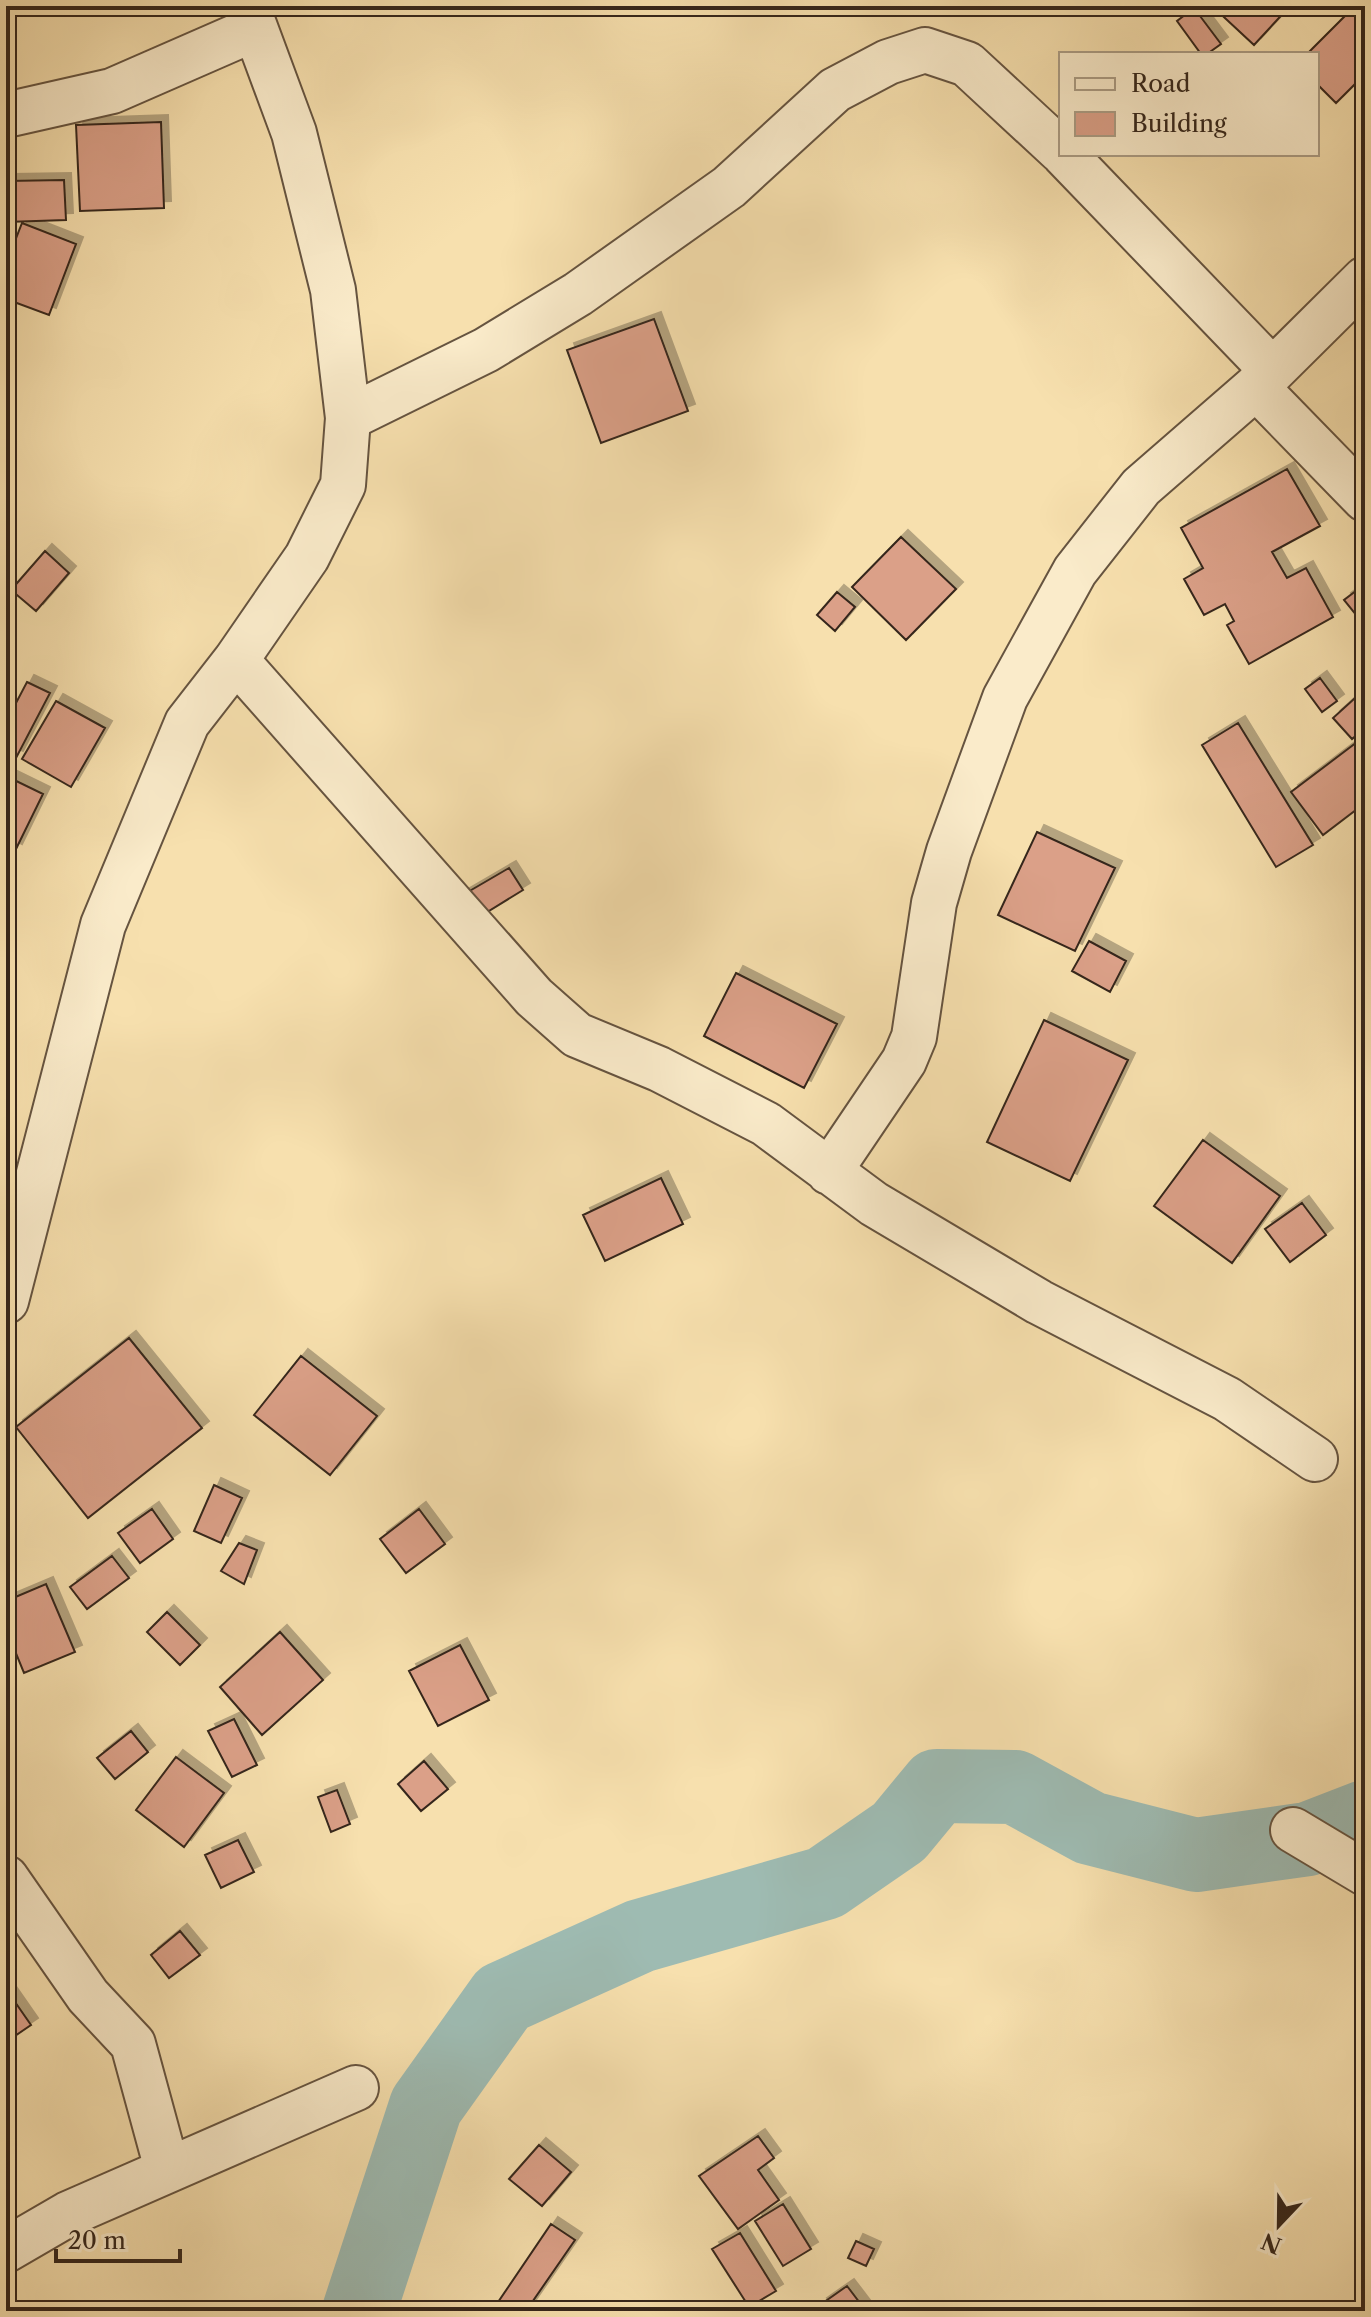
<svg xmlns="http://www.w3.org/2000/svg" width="1371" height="2317" font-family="'Libre Caslon Text',serif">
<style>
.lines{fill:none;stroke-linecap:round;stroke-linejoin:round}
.river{stroke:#9ebbb2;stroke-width:74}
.building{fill:#dba088;stroke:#35261b;stroke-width:2;filter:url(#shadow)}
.street-casing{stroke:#665440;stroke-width:48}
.street{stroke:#faebca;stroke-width:44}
</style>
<defs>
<filter id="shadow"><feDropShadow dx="7" dy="-7" stdDeviation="0" flood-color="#0004"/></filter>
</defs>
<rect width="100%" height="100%" fill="#f7e0ae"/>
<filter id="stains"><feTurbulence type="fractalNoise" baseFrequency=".0025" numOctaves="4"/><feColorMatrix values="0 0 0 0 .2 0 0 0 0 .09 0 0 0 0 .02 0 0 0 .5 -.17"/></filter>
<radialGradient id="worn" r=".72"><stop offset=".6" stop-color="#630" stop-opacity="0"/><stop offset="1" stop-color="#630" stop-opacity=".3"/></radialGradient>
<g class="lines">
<path class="river" d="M 359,2311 L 426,2106 L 503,1998 L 640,1936 L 825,1883 L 899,1832 L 937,1786 L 1015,1787 L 1090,1828 L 1196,1855 L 1308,1839 L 1365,1817"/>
</g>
<path class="building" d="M 1212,6 L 1290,6 L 1254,45 Z
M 1355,6 L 1365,9 L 1365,74 L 1336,103 L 1317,84 L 1317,54 L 1307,54 Z
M 1194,8 L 1221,44 L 1207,54 L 1201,54 L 1177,21 Z
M 161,122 L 164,208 L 80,211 L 76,125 Z
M 64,180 L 66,220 L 6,222 L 6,181 Z
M 22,223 L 76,244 L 49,315 L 6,299 L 6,264 Z
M 654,319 L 688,411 L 601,443 L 567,350 Z
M 1287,469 L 1320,526 L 1272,552 L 1287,578 L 1306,568 L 1333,617 L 1249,664 L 1227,625 L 1234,621 L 1225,604 L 1204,615 L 1184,579 L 1203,568 L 1181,528 Z
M 901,537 L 956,589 L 906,640 L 852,587 Z
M 45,551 L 69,573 L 36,611 L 11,590 Z
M 1365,584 L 1365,626 L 1344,600 Z
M 837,592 L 855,607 L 835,631 L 817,615 Z
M 1320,678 L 1337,701 L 1322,712 L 1305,689 Z
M 27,682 L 50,693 L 16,758 L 6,753 L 6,722 Z
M 1365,689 L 1365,728 L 1352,739 L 1333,718 Z
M 56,701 L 105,728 L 71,787 L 22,759 Z
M 1238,723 L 1313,845 L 1276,867 L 1202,745 Z
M 1365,736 L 1365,803 L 1323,835 L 1291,792 Z
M 6,776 L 43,794 L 15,851 L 6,846 Z
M 1037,832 L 1115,868 L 1075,951 L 998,915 Z
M 509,868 L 523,890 L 476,919 L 461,896 Z
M 1089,941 L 1126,961 L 1110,992 L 1072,971 Z
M 736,973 L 837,1024 L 804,1088 L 704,1036 Z
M 1044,1020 L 1128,1060 L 1070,1181 L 987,1142 Z
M 1203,1140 L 1280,1196 L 1232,1263 L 1154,1206 Z
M 661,1178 L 683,1224 L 605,1261 L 583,1215 Z
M 1302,1203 L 1326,1235 L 1290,1262 L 1265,1229 Z
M 129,1338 L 202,1428 L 88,1518 L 16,1427 Z
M 301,1356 L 377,1416 L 330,1475 L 254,1415 Z
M 214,1485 L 242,1498 L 221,1543 L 194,1531 Z
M 152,1509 L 173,1539 L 140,1563 L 118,1533 Z
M 419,1509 L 445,1544 L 406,1573 L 380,1539 Z
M 239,1543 L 257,1550 L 244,1584 L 221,1571 Z
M 112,1556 L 129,1578 L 87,1609 L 70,1587 Z
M 46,1584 L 75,1652 L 24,1673 L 6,1629 L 6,1601 Z
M 167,1612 L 200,1645 L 180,1665 L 147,1632 Z
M 280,1632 L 323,1680 L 262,1735 L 220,1687 Z
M 460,1645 L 489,1700 L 438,1726 L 409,1671 Z
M 234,1719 L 257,1765 L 232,1777 L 208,1731 Z
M 131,1731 L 148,1752 L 115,1779 L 97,1758 Z
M 176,1757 L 224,1793 L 184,1847 L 136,1810 Z
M 424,1761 L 448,1789 L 421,1811 L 398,1784 Z
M 337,1790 L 350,1824 L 331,1832 L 318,1797 Z
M 238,1840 L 254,1872 L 221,1888 L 205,1855 Z
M 180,1931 L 200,1955 L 169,1978 L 151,1955 Z
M 6,1989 L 31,2025 L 6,2042 Z
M 758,2136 L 774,2158 L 758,2170 L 779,2200 L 738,2229 L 699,2176 Z
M 539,2145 L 571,2172 L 542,2206 L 509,2179 Z
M 783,2204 L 811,2249 L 783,2266 L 755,2221 Z
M 551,2224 L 575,2240 L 526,2311 L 492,2311 Z
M 740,2233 L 776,2291 L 749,2307 L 712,2249 Z
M 856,2241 L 874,2249 L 866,2266 L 848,2258 Z
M 847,2286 L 866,2311 L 824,2311 L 820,2305 Z"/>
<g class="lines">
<defs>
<path id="street" d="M 6,115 L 112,91 L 254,29
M 1064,154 L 1272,370
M 1256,387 L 1365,499
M 348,418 L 486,350 L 578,294 L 729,187 L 835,90 L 888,62 L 925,50 L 967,64 L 1061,151
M 236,660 L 534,997 L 577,1035 L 659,1069 L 766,1124 L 874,1204 L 1039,1302 L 1227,1399 L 1315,1459
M 829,1172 L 904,1061 L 914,1037 L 934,903 L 949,851 L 1005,698 L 1075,571 L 1141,487 L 1256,387 L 1365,279
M 6,1301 L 103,925 L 187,723 L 236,660 L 307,557 L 343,485 L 348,418 L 333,290 L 294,133 L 247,6
M 1293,1830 L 1365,1873
M 6,1878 L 88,1996 L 133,2044 L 167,2169
M 6,2250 L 68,2214 L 356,2088"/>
</defs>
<use href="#street" class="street-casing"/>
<use href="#street" class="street"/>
</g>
<rect width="1371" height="2317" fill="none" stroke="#f7e0ae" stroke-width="32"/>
<rect x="8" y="8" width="1355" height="2301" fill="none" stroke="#35261b" stroke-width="4"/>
<rect x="16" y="16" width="1339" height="2285" fill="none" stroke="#35261b" stroke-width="2"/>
<rect x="1059" y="52" width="260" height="104" fill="#faebca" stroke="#ab9c84" stroke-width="2"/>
<rect x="1075" y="78" width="40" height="12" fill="#faebca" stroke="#ab9c84" stroke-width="2"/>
<text x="1131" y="92" font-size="24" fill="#35261b">Road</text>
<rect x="1075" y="112" width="40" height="24" fill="#dba088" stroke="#ab9c84" stroke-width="2"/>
<text x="1131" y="132" font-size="24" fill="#35261b">Building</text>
<g transform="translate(1279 2225) rotate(202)" stroke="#faebca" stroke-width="6" paint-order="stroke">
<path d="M0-6L14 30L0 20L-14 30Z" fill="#35261b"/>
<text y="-12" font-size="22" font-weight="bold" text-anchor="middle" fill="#35261b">N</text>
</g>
<path d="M56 2249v12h124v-12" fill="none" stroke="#35261b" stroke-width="4"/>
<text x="68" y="2249" font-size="24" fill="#35261b" stroke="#faebca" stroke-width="6" paint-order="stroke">20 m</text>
<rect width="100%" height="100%" filter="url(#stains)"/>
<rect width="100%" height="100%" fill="url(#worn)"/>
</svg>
